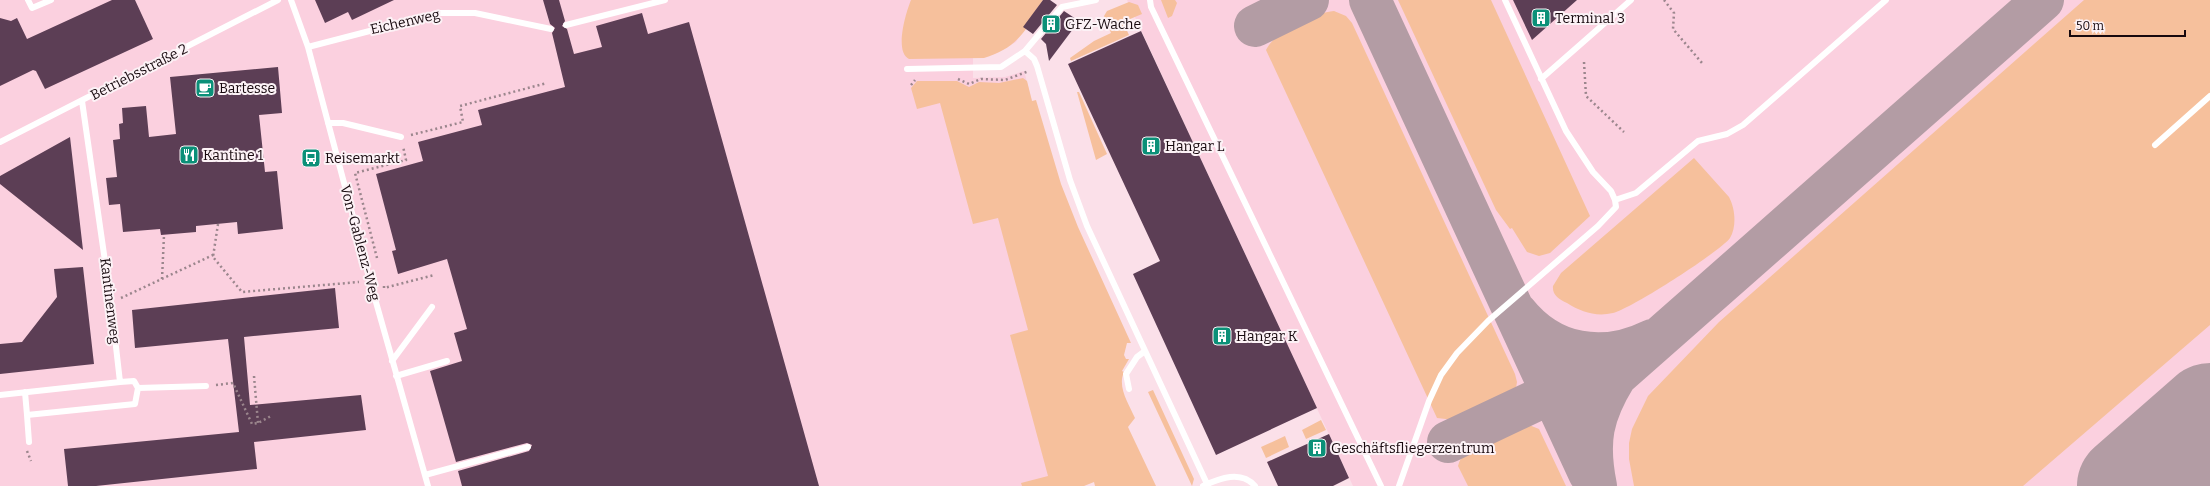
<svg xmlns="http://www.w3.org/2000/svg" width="2210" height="486" font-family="Bitter,serif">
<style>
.built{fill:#fbd0df}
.green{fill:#f6c09c}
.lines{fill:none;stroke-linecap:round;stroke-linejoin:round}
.taxiway{stroke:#b39ca4;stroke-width:42}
.runway{stroke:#b39ca4;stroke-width:104}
.building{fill:#5c3e55}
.path{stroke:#9b868d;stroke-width:2.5;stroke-dasharray:2 3;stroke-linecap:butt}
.service{stroke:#fff;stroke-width:6}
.labels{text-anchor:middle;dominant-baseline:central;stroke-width:4;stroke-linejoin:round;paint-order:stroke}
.poi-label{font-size:14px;fill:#17090e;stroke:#fcf2f6;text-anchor:start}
.street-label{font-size:14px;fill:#17090e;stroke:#fcf2f6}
</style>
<rect width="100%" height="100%" fill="#fbe0e9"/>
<path class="built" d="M 0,0 L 1043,0 L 1024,27 L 1016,42 L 995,54 L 973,58 L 973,78 L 1005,77 L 1024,71 L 1032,101 L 1098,476 L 1060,486 L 0,486 Z
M 1127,0 L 2210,0 L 2210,486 L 1353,486 Z"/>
<path class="green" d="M 911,0 L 1043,0 L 1024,27 L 1026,29 C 1014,45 1003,52 984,58 L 909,59 C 894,52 906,12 911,0 Z
M 1161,0 L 1175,0 L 1177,3 L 1172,16 L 1168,18 Z
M 1398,0 L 1491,0 L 1590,216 L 1550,253 L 1539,256 L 1527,252 L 1512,228 L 1510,229 L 1496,210 Z
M 2084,0 L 2210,0 L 2210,325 L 2023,486 L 1634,486 L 1629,459 L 1629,443 L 1632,429 L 1648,396 L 1719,322 Z
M 1129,2 L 1138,5 L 1142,14 L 1123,22 L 1129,35 L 1071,61 L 1070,58 L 1094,41 L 1111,33 L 1104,16 L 1107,11 Z
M 1334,11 L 1346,16 L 1352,23 L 1515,374 L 1517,382 L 1516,388 L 1510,399 L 1463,421 L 1437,418 L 1266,50 C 1275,31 1313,13 1334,11 Z
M 1023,78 L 1027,81 L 1032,101 L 1036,100 L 1061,184 L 1078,227 L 1131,343 L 1127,343 L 1124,355 L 1126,359 L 1129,359 L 1122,371 L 1124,372 C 1117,387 1129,404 1135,418 L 1128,427 L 1156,486 L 1095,486 L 1094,482 L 1084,486 L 1022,486 L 1021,483 L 1048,476 L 1010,335 L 1028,330 L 998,218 L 973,224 L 940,103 L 917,109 L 911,88 L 917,81 L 957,81 L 969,87 L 979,82 L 999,83 Z
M 1077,92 L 1079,92 L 1107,154 L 1096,160 Z
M 1694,158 L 1729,197 C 1735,208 1737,226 1730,238 C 1721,251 1629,310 1613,313 C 1596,317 1581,312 1567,303 C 1559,299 1552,295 1553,286 L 1561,273 Z
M 1153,390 L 1194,479 L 1192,486 L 1148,392 Z
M 1321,420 L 1326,430 L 1306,439 L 1302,430 Z
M 1524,423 L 1539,429 L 1566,486 L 1468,486 L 1458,466 C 1463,444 1504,427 1524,423 Z
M 1285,436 L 1289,447 L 1266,458 L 1261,447 Z"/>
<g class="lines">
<path class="taxiway" d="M 1370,0 L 1589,473
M 1255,26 L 1308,0
M 1516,312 C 1551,356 1603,364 1652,340
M 1448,442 L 1577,381
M 1596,486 C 1587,441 1592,415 1616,376 L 2043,0
M 2130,486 L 2134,481
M 2208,486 L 2205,459 L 2210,434"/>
<path class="runway" d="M 2129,486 L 2210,415"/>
</g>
<path class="building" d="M 112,0 L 135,0 L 153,39 L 45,89 L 36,71 L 33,70 L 0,86 L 0,18 L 11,21 L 17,18 L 27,39 Z
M 315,0 L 394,0 L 352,20 L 348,12 L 325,23 Z
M 543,0 L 559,0 L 565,21 L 562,26 L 567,29 L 574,54 L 602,47 L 596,26 L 642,13 L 648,34 L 689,22 L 819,486 L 462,486 L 458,471 L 529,451 L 532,445 L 527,443 L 456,462 L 430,371 L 462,361 L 454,333 L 467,329 L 447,259 L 398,274 L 392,251 L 396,250 L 376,174 L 423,161 L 418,142 L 482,125 L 478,110 L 565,87 L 552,33 L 555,28 L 550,24 Z
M 1043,0 L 1050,0 L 1057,5 L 1033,34 L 1023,27 Z
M 1513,0 L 1577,0 L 1532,40 Z
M 1064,11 L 1079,21 L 1049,61 L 1046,44 L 1041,39 Z
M 1141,31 L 1317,408 L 1216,455 L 1133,274 L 1160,261 L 1068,64 Z
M 278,67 L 282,113 L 259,115 L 265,172 L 277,171 L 283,229 L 238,234 L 237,222 L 196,226 L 196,232 L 161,235 L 160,229 L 123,232 L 120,204 L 109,205 L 106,178 L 117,177 L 113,140 L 120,139 L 119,124 L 123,123 L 122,108 L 146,106 L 149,137 L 176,134 L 170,77 Z
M 70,137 L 83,250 L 0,184 L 0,176 Z
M 83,267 L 94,364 L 0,374 L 0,344 L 22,342 L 57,297 L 54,269 Z
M 335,288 L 339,328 L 244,337 L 250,405 L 361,395 L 366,430 L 254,442 L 257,469 L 96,486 L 68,486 L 64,449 L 239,432 L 228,339 L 135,348 L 132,310 Z
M 1329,434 L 1349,478 L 1333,486 L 1278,486 L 1267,462 Z"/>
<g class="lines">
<path class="path" d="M 1664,0 L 1674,13 L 1673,29 L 1702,63
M 1584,62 L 1586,96 L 1624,132
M 958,79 L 969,84 L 981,79 L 1005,80 L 1029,71
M 911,85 L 915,80
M 411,135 L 463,122 L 460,106 L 547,83
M 218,224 L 213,257 L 242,292 L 359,282
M 377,258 L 355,173 L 406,160 L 403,146
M 162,279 L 164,235
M 384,286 L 384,288 L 434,275
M 121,298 L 213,255
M 254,376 L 258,423
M 216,385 L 233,383 L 252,424 L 258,423 L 271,416
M 27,451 L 31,461"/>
<path class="service" d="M 28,0 L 32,8 L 51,0
M 291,0 L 308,47 L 370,281 L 428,486
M 1150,0 L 1151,7 L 1381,486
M 566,25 L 665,0
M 308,47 L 439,13 L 475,13 L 551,29
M 1025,51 L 1034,59 L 1037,66 L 1070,180 L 1087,226 L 1208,486
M 907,69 L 1001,67 L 1025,51 L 1062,7 L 1096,0
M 1541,79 L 1631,0
M 328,123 L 343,123 L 401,137
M 0,142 L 278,0
M 2155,145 L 2210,96
M 1615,200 L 1636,193 L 1698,141 L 1727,134 L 1743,125 L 1886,0
M 392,361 L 432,307
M 396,376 L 447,361
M 138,388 L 206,386
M 1129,389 L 1126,374 L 1137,357 L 1145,351
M 25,392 L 27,415 L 135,404 L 138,388 L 134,381 L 120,382
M 0,395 L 120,382 L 111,303 L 82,101
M 27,415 L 29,442
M 425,475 L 528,447
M 1203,486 C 1220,478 1241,470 1255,486
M 1399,486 L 1429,401 L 1441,375 L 1457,353 L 1488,321 L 1598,226 L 1616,207 L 1615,200 L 1611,191 L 1593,172 L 1566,131 L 1505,0"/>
</g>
<defs>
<symbol id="building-square" viewBox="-11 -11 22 22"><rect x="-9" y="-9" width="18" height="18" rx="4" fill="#0b9078" stroke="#fcf2f6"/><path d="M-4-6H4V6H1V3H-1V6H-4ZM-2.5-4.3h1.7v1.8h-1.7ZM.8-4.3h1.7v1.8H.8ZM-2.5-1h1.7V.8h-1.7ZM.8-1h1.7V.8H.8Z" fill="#fff"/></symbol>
<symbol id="cafe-square" viewBox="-11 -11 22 22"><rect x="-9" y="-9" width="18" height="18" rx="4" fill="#0b9078" stroke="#fcf2f6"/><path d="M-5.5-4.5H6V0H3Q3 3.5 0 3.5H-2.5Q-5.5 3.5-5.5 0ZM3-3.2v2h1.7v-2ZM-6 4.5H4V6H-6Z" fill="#fff"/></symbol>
<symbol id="restaurant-square" viewBox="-11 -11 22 22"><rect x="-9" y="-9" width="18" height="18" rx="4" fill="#0b9078" stroke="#fcf2f6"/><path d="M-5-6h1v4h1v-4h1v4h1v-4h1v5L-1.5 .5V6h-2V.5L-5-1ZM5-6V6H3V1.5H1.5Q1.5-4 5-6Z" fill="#fff"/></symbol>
<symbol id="bus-square" viewBox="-11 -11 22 22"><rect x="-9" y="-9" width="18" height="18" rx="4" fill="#0b9078" stroke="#fcf2f6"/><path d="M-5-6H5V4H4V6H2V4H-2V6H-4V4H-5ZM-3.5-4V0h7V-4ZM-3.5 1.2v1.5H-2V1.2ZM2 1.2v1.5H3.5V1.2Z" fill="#fff"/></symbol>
</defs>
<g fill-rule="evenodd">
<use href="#building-square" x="1530" y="7" width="22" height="22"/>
<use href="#building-square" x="1040" y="13" width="22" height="22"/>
<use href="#cafe-square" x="194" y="77" width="22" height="22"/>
<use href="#building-square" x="1140" y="135" width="22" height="22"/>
<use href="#restaurant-square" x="178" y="144" width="22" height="22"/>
<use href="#bus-square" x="300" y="147" width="22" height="22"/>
<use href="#building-square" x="1211" y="325" width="22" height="22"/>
<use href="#building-square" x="1306" y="437" width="22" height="22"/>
</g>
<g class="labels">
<g class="poi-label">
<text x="1555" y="18">Terminal 3</text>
<text x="1065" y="24">GFZ-Wache</text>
<text x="219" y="88">Bartesse</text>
<text x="1165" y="146">Hangar L</text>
<text x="203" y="155">Kantine 1</text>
<text x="325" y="158">Reisemarkt</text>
<text x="1236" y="336">Hangar K</text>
<text x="1331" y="448">Geschäftsfliegerzentrum</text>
</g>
<g class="street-label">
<text transform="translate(405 22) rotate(-13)">Eichenweg</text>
<text transform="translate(139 72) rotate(-27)">Betriebsstraße 2</text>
<text transform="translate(360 243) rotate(75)">Von-Gablenz-Weg</text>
<text transform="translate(110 301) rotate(83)">Kantinenweg</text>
</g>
</g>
<path d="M2070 30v6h115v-6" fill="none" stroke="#17090e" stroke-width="2"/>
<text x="2076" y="30" font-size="12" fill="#17090e" stroke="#fcf2f6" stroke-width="3" paint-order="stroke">50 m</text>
</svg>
